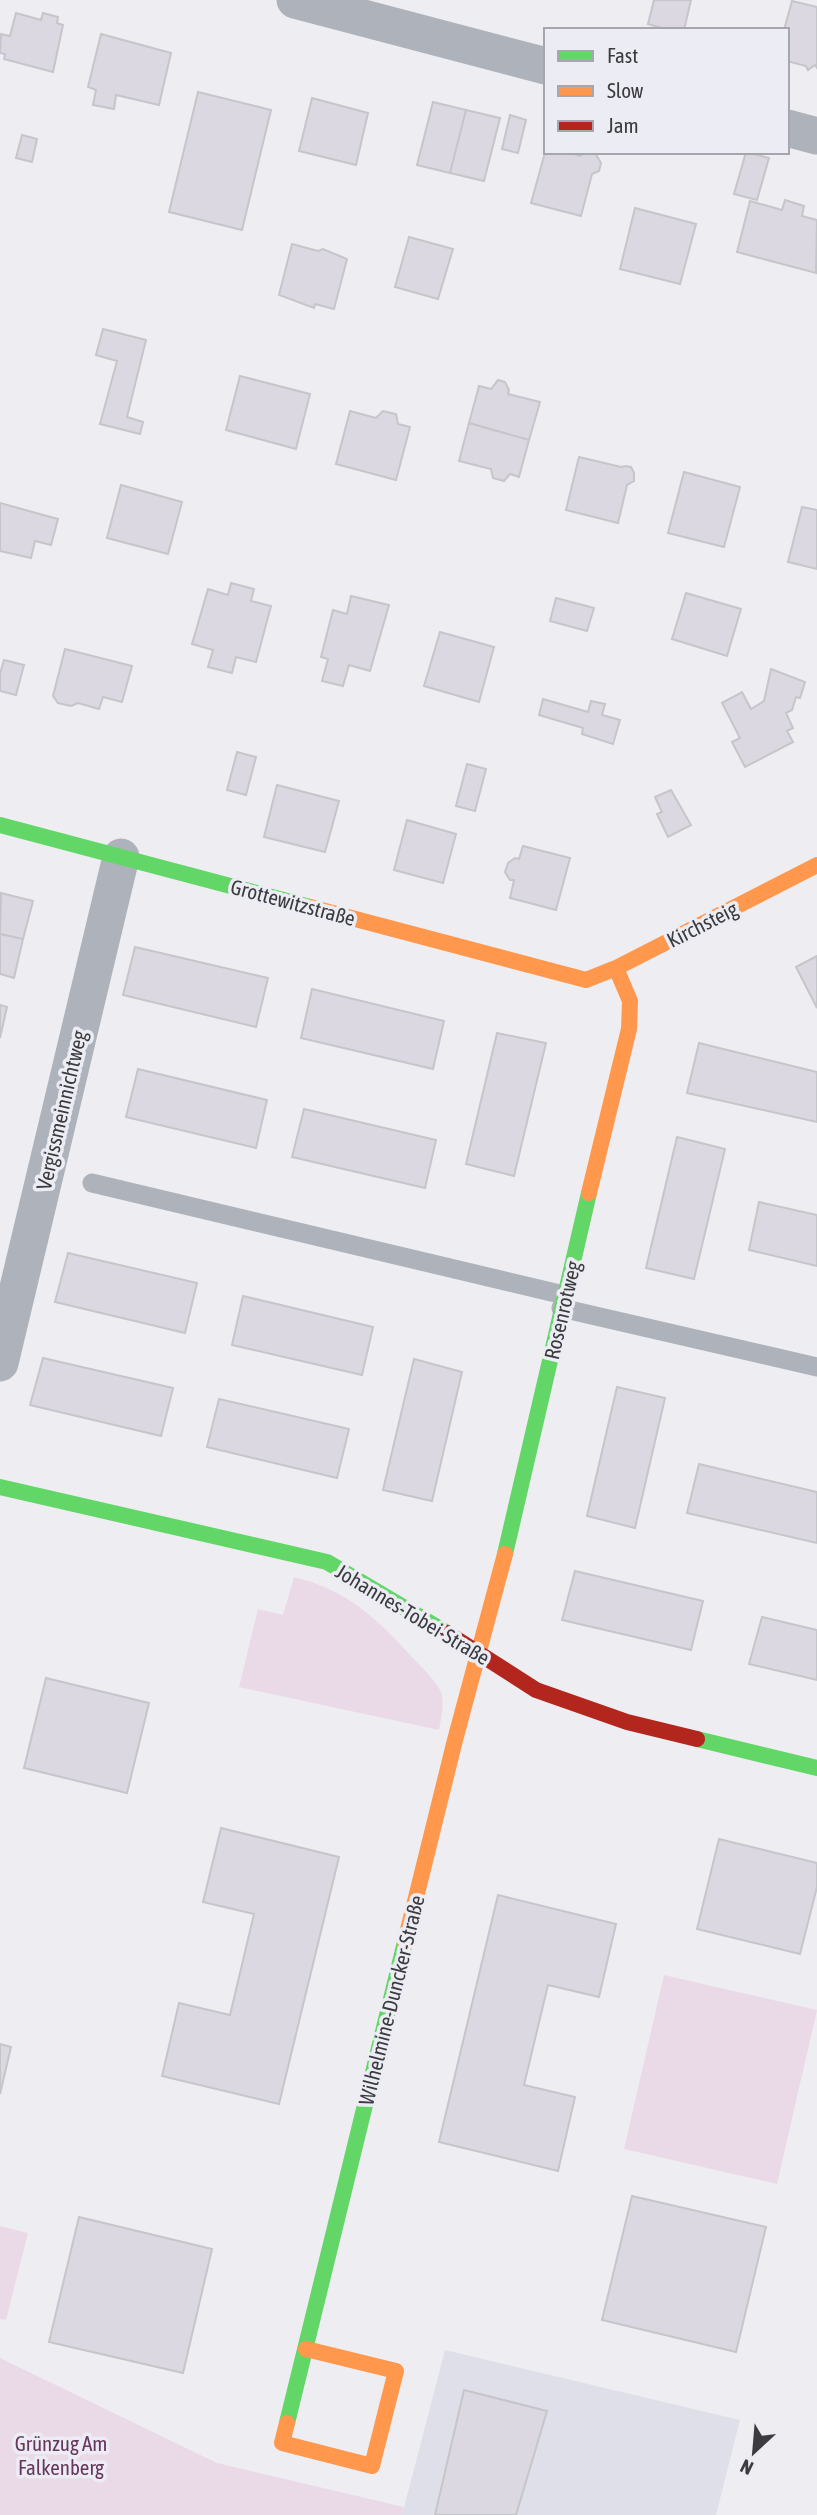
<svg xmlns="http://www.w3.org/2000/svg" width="817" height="2515" font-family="'Asap Condensed',sans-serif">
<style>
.built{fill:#dfdfe9}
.green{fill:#eadae7}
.building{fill:#dcd8e2;stroke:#c6c5c9;stroke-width:2}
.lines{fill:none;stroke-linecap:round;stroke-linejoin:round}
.lane{stroke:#adb2bb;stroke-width:19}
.street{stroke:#adb2bb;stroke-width:37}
.fast{stroke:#63d668;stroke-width:16}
.slow{stroke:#ff974d;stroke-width:16}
.jam{stroke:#b3261e;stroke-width:16}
.labels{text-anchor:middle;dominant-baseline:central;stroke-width:7;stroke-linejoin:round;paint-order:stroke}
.street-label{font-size:21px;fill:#3c3c3f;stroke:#ececf4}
.park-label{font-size:21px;fill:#67375d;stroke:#ececf4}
</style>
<rect width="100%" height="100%" fill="#eeeef2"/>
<path class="built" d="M 445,2350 L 740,2420 L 716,2515 L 402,2515 Z"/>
<path class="green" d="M 294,1577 C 349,1591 376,1618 413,1658 C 423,1669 435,1679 441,1692 C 445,1704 441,1718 439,1730 L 239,1687 L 258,1609 L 283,1615 Z
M 664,1975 L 817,2010 L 777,2184 L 624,2149 Z
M 0,2226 L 28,2233 L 6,2320 L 0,2319 Z
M 0,2358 L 217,2463 L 404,2507 L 402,2515 L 0,2515 Z"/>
<path class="building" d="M 654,0 L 691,0 L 684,30 L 669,30 L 648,24 Z
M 792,1 L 817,7 L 817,68 L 815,65 L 808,70 L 806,66 L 787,61 L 787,30 L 784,30 Z
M 16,13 L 41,20 L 43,13 L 58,17 L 57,23 L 63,25 L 53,72 L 4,59 L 5,54 L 0,53 L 1,34 L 10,36 Z
M 101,34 L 171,53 L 159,105 L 116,95 L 114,109 L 93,105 L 96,90 L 88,87 Z
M 198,92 L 271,110 L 242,230 L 169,212 Z
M 312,98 L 368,113 L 356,165 L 299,151 Z
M 433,102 L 466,110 L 450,173 L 417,165 Z
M 466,110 L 500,118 L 484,181 L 450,173 Z
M 510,115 L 526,120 L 518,153 L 502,149 Z
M 22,135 L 37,139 L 32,162 L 16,158 Z
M 546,149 L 546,152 L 569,152 L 580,156 L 585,152 L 595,153 L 601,163 L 599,171 L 592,174 L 581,216 L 531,203 Z
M 746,152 L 769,158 L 757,200 L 734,194 Z
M 785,200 L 804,206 L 802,216 L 817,220 L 816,273 L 737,252 L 750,201 L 782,210 Z
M 635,208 L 696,224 L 680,284 L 620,269 Z
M 409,237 L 453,249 L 438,299 L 395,287 Z
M 292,244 L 318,251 L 323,249 L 347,259 L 334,309 L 315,304 L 314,308 L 279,295 Z
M 103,329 L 146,340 L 127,417 L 143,422 L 140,434 L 100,424 L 117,361 L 96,355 Z
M 240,376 L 310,394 L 296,449 L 226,430 Z
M 498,380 L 505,382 L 509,390 L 508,394 L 540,402 L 529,440 L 469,423 L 479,386 L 491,389 Z
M 350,411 L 376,418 L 383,411 L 396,414 L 398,424 L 410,427 L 396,480 L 336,464 Z
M 469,423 L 529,440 L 519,477 L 510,474 L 504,481 L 493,478 L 491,469 L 459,461 Z
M 579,457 L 621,467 L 626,466 L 631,467 L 634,473 L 634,481 L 627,485 L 618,523 L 566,510 Z
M 684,472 L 740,487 L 724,547 L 668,533 Z
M 121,485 L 182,502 L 168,554 L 107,538 Z
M 0,503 L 58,519 L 51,545 L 35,541 L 31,558 L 0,551 Z
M 802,507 L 817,510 L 817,569 L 788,562 Z
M 231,583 L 254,589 L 251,601 L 271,606 L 256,662 L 236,657 L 232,673 L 208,667 L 213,650 L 192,644 L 208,589 L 228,595 Z
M 686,593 L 741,609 L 727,656 L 672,639 Z
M 351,596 L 389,605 L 370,671 L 349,665 L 343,686 L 322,681 L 328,659 L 321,657 L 333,610 L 347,614 Z
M 556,598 L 594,608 L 587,631 L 550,621 Z
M 440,632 L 494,647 L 479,702 L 424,686 Z
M 65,649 L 132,666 L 122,702 L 103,697 L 99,709 L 78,703 L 71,706 L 58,703 L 53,696 Z
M 4,660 L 24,665 L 16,695 L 0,691 L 0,674 Z
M 771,669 L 805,682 L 800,698 L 796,697 L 792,710 L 786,713 L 793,728 L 787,731 L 793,742 L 745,767 L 732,742 L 740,738 L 722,703 L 742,692 L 751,709 L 764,701 Z
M 543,699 L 588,712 L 591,701 L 605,704 L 602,715 L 620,720 L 613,744 L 582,734 L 583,728 L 539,715 Z
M 237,752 L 256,757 L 246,795 L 227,790 Z
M 467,764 L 486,769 L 475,811 L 456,806 Z
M 277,785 L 339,801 L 325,852 L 264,837 Z
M 671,790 L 691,825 L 668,837 L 657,814 L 662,812 L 655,797 Z
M 407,820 L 456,834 L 443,883 L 394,870 Z
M 523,846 L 570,858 L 556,910 L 510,898 L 514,880 L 510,880 L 505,872 L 508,863 L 515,858 L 519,859 Z
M 1,893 L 33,901 L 23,939 L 0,934 Z
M 0,934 L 23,939 L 14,978 L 0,974 Z
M 135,947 L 268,978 L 256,1027 L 123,995 Z
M 817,956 L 817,1008 L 796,967 Z
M 312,989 L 444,1021 L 433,1069 L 301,1038 Z
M 0,1005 L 7,1007 L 0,1038 Z
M 497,1033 L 546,1043 L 514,1176 L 466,1164 Z
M 699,1043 L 817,1072 L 817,1122 L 687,1093 Z
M 138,1069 L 267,1100 L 256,1148 L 126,1117 Z
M 304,1109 L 436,1140 L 425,1188 L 292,1157 Z
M 677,1137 L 725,1149 L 694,1279 L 646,1268 Z
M 759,1202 L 817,1215 L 817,1266 L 749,1250 Z
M 68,1253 L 197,1283 L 185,1333 L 55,1302 Z
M 243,1296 L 373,1327 L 362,1375 L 232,1345 Z
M 43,1358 L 173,1388 L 161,1436 L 30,1405 Z
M 414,1359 L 462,1372 L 432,1501 L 383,1490 Z
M 617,1387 L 665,1398 L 635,1528 L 587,1516 Z
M 219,1399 L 349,1429 L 337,1478 L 207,1447 Z
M 699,1464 L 817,1492 L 817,1543 L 687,1513 Z
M 575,1571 L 703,1601 L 691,1650 L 562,1620 Z
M 762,1617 L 817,1630 L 817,1680 L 749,1664 Z
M 46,1678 L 149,1703 L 127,1793 L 24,1768 Z
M 221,1828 L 339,1857 L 279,2104 L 162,2076 L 179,2003 L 230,2015 L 254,1914 L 203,1902 Z
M 719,1839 L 817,1863 L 817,1887 L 800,1954 L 697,1929 Z
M 498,1895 L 616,1924 L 599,1997 L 548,1985 L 524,2085 L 575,2097 L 558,2171 L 439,2142 Z
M 0,2044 L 11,2047 L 0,2094 Z
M 632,2196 L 766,2227 L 736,2352 L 602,2320 Z
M 79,2217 L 212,2249 L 183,2373 L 49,2342 Z
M 464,2390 L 547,2411 L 516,2515 L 435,2515 Z"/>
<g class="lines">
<path class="lane" d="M 92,1183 L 564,1295
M 561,1308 L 817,1367"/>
<path class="street" d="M 295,0 L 546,66
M 787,128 L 817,136
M 0,1363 L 121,857"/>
<path class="fast" d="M 0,825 L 310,907
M 0,1487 L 327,1562 L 447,1633
M 505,1554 L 589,1193
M 697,1739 L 817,1768
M 287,2423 L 405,1942"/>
<path class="slow" d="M 310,907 L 586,980 L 616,968 L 817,865
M 589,1193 L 629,1029 L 630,1001 L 616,968
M 405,1942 L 455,1740 L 505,1554
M 287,2423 L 282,2443 L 372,2466 L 396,2371 L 306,2349"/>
<path class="jam" d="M 447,1633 L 536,1690 L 627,1722 L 697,1739"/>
</g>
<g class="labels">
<g class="street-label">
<text transform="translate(293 902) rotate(15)">Grottewitzstraße</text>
<text transform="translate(702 924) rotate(-27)">Kirchsteig</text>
<text transform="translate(61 1110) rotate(-77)">Vergissmeinnichtweg</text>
<text transform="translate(562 1310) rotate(-77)">Rosenrotweg</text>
<text transform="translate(413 1614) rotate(31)">Johannes-Tobei-Straße</text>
<text transform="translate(391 2000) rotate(-76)">Wilhelmine-Duncker-Straße</text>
</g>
<g class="park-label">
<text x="61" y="2443">Grünzug Am<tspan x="61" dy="24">Falkenberg</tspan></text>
</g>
</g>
<rect x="544" y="28" width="245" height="126" fill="#ececf4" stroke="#a6a6ac" stroke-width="2"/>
<rect x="558" y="51" width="35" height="10" fill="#63d668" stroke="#a6a6ac" stroke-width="2"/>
<text x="607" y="63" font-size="21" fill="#3c3c3f">Fast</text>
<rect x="558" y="86" width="35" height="10" fill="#ff974d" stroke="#a6a6ac" stroke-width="2"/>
<text x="607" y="98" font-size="21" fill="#3c3c3f">Slow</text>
<rect x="558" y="121" width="35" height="10" fill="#b3261e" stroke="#a6a6ac" stroke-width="2"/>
<text x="607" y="133" font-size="21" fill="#3c3c3f">Jam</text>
<g transform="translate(754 2452) rotate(206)" stroke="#ececf4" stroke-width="5" paint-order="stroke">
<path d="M0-5L12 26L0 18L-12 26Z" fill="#3c3c3f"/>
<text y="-10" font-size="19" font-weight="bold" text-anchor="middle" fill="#3c3c3f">N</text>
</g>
</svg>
